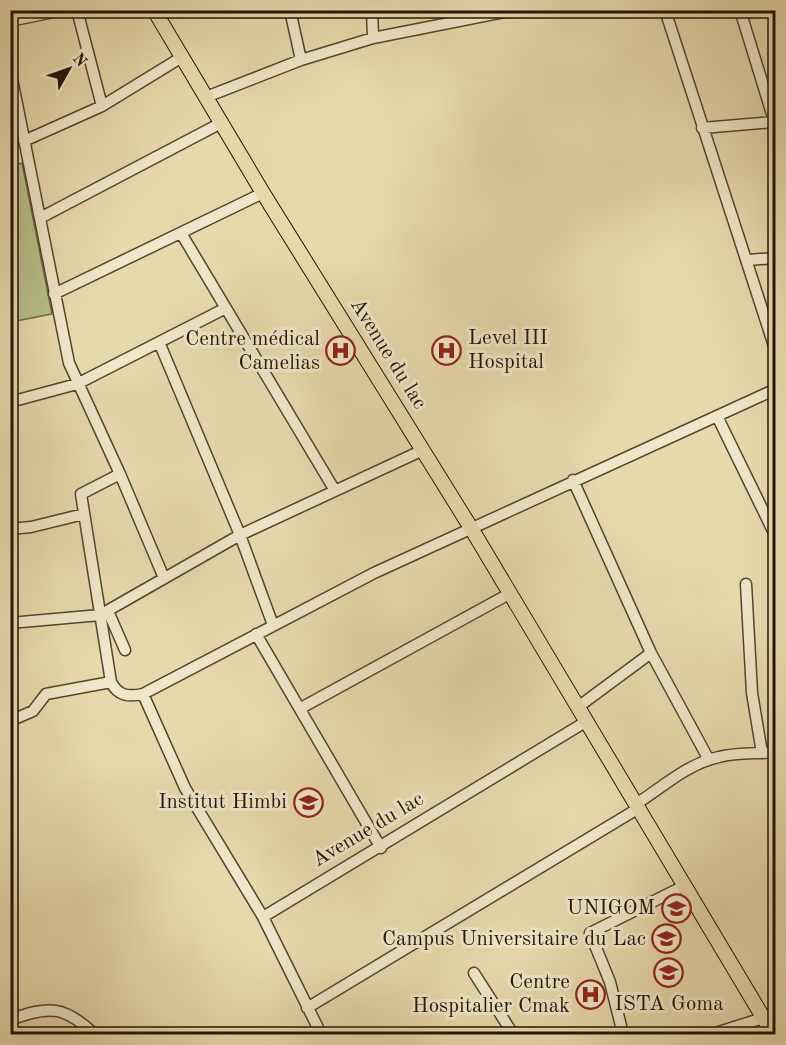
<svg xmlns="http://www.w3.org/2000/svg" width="786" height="1045" font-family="'Old Standard TT',serif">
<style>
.green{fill:#b7bf88;stroke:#6c6946;stroke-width:1.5}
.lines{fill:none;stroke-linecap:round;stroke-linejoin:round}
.minor-casing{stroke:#54442f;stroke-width:13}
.major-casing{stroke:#221305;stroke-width:16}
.minor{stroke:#f0e6c9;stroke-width:10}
.major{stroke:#e8d9ac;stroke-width:14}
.labels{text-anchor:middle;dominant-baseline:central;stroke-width:6;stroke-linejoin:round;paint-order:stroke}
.poi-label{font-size:21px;fill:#221305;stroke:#f0e6c9;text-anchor:end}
.street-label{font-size:21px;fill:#221305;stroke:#f0e6c9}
</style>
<rect width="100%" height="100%" fill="#e8d9ac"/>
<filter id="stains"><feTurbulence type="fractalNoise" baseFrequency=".00333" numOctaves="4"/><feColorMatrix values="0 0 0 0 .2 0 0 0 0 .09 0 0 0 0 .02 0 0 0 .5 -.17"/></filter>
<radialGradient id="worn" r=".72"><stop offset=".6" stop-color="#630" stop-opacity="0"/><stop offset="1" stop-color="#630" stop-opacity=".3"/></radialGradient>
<path class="green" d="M 22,163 L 52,314 L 11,322 L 11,166 Z"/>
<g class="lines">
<defs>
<path id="minor" d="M 77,10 L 102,106
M 290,10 L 301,60
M 372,10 L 373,38
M 665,10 L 776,352
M 740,10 L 776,127
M 10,21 L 63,10
M 10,69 L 69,363 L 120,474 L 164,578
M 206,97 L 301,60 L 373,38 L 515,10
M 702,128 L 773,122
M 24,141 L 102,106 L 182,57
M 40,218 L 221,123
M 181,233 L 334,489
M 747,260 L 776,258
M 54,294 L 263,193
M 159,342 L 240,535 L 273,625
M 10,402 L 77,384 L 226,308
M 717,416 L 776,537
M 120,474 L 81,494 L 111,682 C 118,696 128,697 143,694 L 374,573 L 776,389
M 573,480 L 651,653 L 709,760
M 10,529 L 31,527 L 84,514
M 746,584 L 752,693 L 762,753
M 108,611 L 125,650
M 10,623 L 100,615 L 240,535 L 423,450
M 256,634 L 381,848
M 143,694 L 185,788 L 263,917 L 321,1034
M 578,707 L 651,653
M 301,708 L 509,594
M 10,721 L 33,711 L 46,694 L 111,682
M 636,804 C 663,787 687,764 719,757 C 737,752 757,754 776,752
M 263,917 L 587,721
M 474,973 L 513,1034
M 307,1008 L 639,808
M 10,1020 C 49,1005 65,1006 94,1034
M 623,1034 L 610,982 L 590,933 L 684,886
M 712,1034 L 763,1018"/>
<path id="major" d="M 154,10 L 263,193 L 471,528 L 773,1034"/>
</defs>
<use href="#minor" class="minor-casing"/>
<use href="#major" class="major-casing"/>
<use href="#minor" class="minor"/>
<use href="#major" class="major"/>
</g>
<defs>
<symbol id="hospital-ring" viewBox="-11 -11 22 22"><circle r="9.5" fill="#f0e6c9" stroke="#8f2418" stroke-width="1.5"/><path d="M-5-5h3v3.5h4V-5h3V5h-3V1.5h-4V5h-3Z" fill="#8f2418"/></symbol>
<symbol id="school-ring" viewBox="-11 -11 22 22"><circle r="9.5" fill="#f0e6c9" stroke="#8f2418" stroke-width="1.5"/><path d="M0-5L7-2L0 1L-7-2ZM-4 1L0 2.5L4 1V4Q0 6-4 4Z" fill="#8f2418"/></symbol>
</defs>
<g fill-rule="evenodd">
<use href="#hospital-ring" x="430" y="334" width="33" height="33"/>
<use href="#hospital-ring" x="324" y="334" width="33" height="33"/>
<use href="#school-ring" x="292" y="786" width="33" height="33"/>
<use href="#school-ring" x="660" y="892" width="33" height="33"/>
<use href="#school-ring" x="650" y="922" width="33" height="33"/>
<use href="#school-ring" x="652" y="956" width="33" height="33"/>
<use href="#hospital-ring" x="574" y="978" width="33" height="33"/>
</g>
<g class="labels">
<g class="poi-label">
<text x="468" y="338" text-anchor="start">Level III<tspan x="468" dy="24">Hospital</tspan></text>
<text x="320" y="339">Centre médical<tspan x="320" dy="24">Camelias</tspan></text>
<text x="287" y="802">Institut Himbi</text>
<text x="655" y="908">UNIGOM</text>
<text x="646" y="939">Campus Universitaire du Lac</text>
<text x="570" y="982">Centre<tspan x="570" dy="24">Hospitalier Cmak</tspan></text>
<text x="669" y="1004" text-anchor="middle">ISTA Goma</text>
</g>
<g class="street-label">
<text transform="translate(388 354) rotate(58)">Avenue du lac</text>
<text transform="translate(368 830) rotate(-31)">Avenue du lac</text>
</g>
</g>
<rect width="786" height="1045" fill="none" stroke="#e8d9ac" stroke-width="36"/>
<rect x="12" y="12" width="762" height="1021" fill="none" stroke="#221305" stroke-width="3"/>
<rect x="18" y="18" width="750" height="1009" fill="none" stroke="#221305" stroke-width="1.5"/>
<g transform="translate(69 69) rotate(50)" stroke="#f0e6c9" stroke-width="4.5" paint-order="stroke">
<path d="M0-4.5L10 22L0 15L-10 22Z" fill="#221305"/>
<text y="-9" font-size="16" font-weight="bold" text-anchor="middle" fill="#221305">N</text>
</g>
<rect width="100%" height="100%" filter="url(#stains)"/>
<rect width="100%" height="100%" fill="url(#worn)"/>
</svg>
